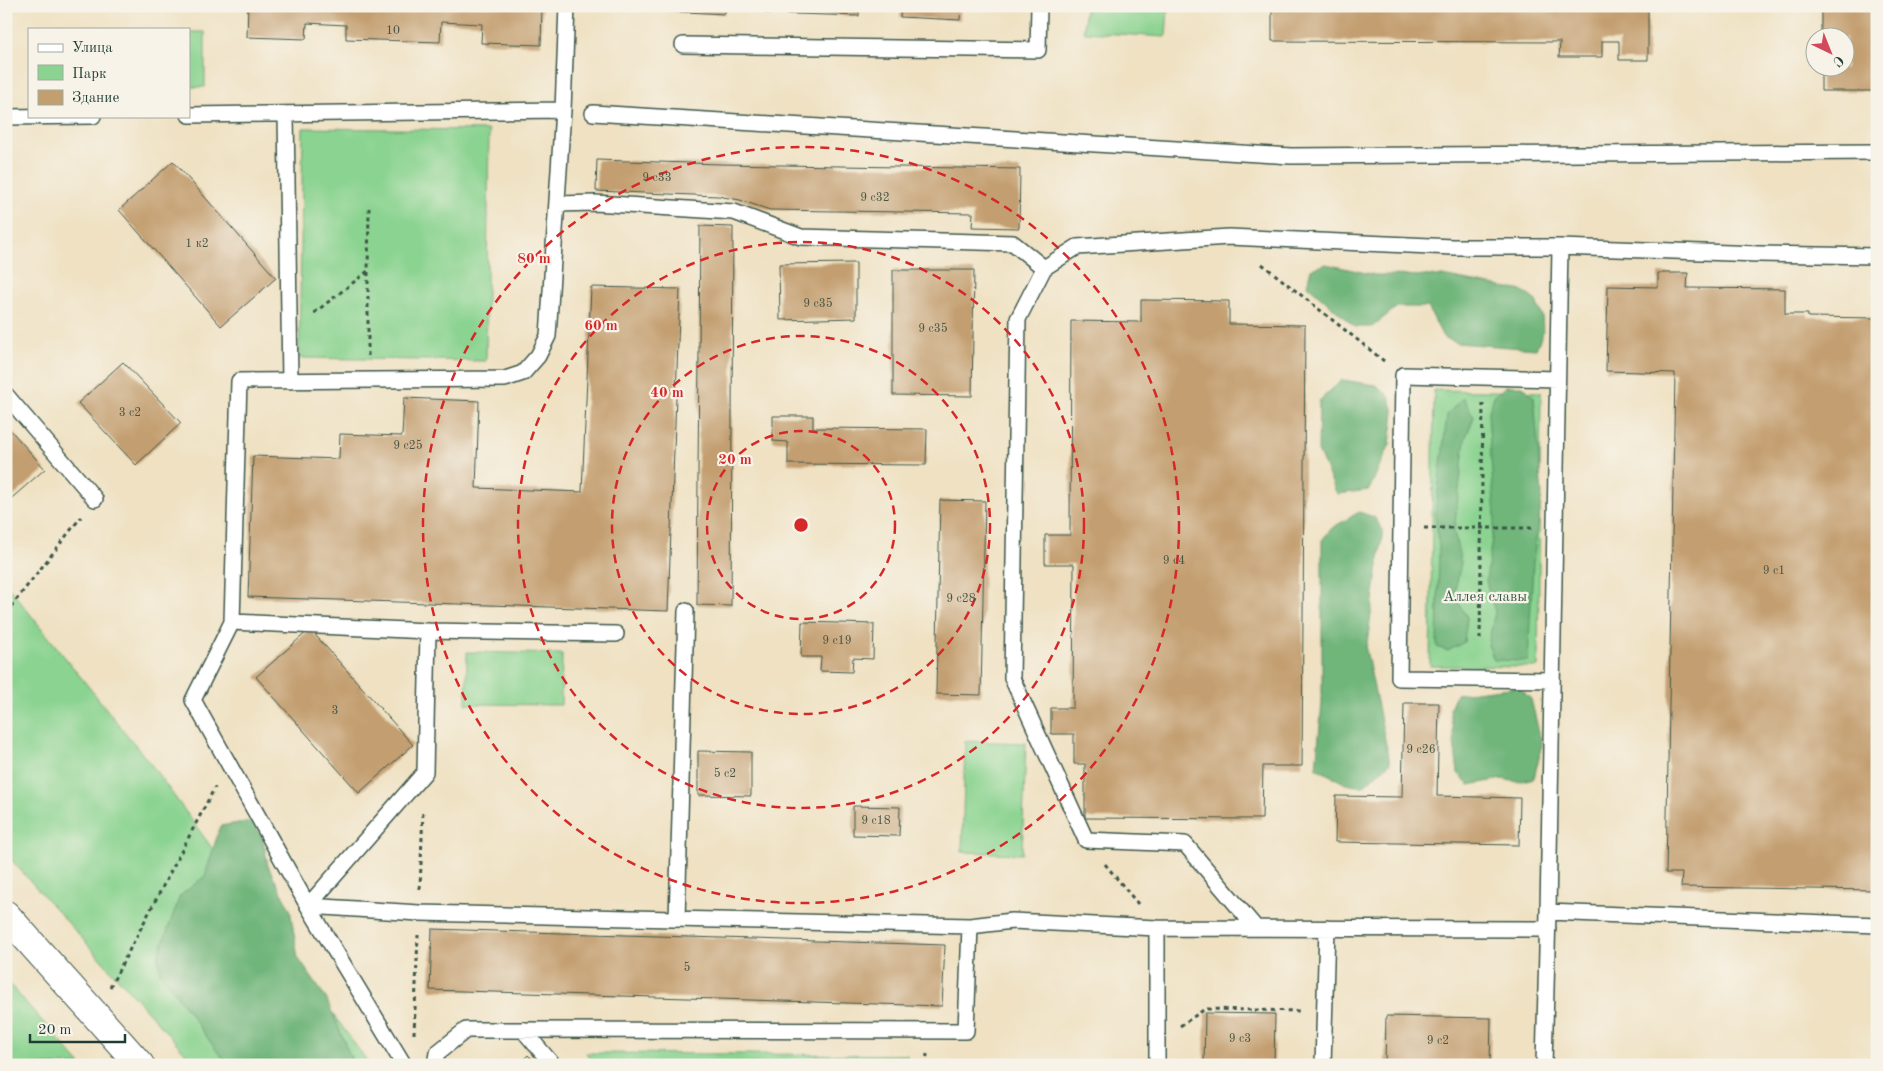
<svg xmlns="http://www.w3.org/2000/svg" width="1883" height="1071" font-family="'Old Standard TT',serif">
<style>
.green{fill:#8ad390;stroke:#548862}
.forest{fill:#6fb57a;stroke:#477957}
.building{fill:#c39e6f}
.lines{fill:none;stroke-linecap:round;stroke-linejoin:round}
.lane-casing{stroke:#3e5649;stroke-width:18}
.secondary-casing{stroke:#3e5649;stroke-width:30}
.path{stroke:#3e5649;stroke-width:3;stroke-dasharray:4 4;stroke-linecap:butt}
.lane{stroke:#fff;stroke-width:15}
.secondary{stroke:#fff;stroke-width:28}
.ring{fill:none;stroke:#d62828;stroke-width:2.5;stroke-dasharray:9 6}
.labels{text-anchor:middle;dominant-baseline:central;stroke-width:4.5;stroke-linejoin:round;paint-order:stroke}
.number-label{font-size:12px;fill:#485543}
.park-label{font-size:15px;fill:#345b46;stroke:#f7f3e8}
.centre{fill:#d62828;stroke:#f7f3e8;stroke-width:2.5}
.ring-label{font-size:15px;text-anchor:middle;font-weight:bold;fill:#d62828;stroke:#f7f3e8;stroke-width:4.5;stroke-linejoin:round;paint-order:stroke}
</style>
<rect width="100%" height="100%" fill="#f7f3e8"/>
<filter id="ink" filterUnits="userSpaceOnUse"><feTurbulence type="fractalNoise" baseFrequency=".02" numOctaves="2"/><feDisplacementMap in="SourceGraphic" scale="10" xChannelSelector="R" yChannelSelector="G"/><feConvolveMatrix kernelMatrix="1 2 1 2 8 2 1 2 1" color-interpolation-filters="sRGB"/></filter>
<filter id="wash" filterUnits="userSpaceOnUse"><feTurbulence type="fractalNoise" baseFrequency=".0096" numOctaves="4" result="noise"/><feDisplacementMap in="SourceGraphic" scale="20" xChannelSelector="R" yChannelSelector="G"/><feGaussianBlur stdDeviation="1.12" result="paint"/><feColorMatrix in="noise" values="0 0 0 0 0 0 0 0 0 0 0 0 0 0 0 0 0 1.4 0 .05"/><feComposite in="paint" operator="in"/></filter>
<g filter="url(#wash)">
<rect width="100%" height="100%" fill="#efe1c2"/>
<path class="green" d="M 1085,6 L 1168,6 L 1166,37 L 1084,32 Z
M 189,32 L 205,32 L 205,87 L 189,87 Z
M 303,128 L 489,130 L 486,361 L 299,358 Z
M 1434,390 L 1541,392 L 1538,667 L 1430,666 Z
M 6,584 L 153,767 L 370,1065 L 196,1065 L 6,854 Z
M 467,652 L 562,654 L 561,705 L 466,704 Z
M 965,741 L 1026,743 L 1022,854 L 962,852 Z
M 6,980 L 81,1065 L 6,1065 Z
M 586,1053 L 907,1055 L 906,1065 L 596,1065 Z"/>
<path class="forest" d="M 1326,264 L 1375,275 L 1442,276 L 1523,291 L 1536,301 L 1542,316 L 1543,332 L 1536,349 L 1457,343 L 1443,337 L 1428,307 L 1397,307 L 1372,327 L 1355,327 L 1307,285 L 1311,269 Z
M 1342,380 L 1376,385 L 1389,396 L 1394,412 L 1390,444 L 1369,490 L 1337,494 L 1318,451 L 1319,401 Z
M 1506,386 L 1523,386 L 1534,397 L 1542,495 L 1533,563 L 1528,661 L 1494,660 L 1488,645 L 1495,612 L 1486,581 L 1495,517 L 1488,414 L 1494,396 Z
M 1463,397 L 1474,417 L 1465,439 L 1454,531 L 1461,563 L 1454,595 L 1467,617 L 1464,642 L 1448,651 L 1437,647 L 1439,547 L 1435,515 L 1447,415 Z
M 1359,512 L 1374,517 L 1383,530 L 1366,650 L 1390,763 L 1362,787 L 1346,784 L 1316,768 L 1322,703 L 1322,540 L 1332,528 Z
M 1519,687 L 1531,699 L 1542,745 L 1534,778 L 1518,782 L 1502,779 L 1469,785 L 1458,773 L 1450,709 L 1456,694 Z
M 251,821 L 262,834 L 268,866 L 290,909 L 298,958 L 326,998 L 354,1065 L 231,1065 L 219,1054 L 160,972 L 158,956 L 180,896 L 205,876 L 220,826 Z"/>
<g id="blocks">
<path class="building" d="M 248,6 L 542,6 L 541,45 L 481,43 L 482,24 L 441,22 L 440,42 L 346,39 L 346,25 L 307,23 L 306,39 L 247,37 Z
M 666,6 L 725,6 L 725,14 L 666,11 Z
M 765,6 L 859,6 L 859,16 L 765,13 Z
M 901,6 L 961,6 L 960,20 L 900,17 Z
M 1272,6 L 1648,6 L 1648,60 L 1619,60 L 1619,41 L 1602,41 L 1602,57 L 1559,57 L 1560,42 L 1272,41 Z
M 1821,6 L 1877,6 L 1877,91 L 1821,91 L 1821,68 L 1846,68 L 1846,38 L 1821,38 Z
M 597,160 L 720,164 L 1020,169 L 1019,228 L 972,227 L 973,213 L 770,210 L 740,200 L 718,196 L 596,191 Z
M 173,161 L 276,278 L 221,326 L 119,210 Z
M 700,226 L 733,227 L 731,606 L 697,605 Z
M 856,263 L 856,318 L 780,320 L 779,264 Z
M 893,270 L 974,270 L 972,396 L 893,395 Z
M 1658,273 L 1688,273 L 1687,288 L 1785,289 L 1785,314 L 1808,314 L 1808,317 L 1877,318 L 1877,890 L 1681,887 L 1682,873 L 1666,873 L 1675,373 L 1606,371 L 1608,286 L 1658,287 Z
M 591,287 L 680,289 L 668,611 L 248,597 L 253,456 L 339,459 L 340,434 L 402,436 L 404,398 L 479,401 L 476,488 L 582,492 Z
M 1141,300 L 1229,301 L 1229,324 L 1305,325 L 1302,766 L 1263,766 L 1262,819 L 1085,818 L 1085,764 L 1074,764 L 1074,734 L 1051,734 L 1051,708 L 1073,708 L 1074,564 L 1045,564 L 1045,535 L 1070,535 L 1071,321 L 1141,322 Z
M 123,362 L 181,423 L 136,465 L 78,403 Z
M 773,416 L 813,416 L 813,428 L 927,429 L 926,465 L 788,464 L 788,442 L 773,441 Z
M 6,425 L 45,469 L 6,503 Z
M 940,500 L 985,501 L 981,695 L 936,694 Z
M 802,622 L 874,624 L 873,659 L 853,658 L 852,672 L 820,671 L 821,657 L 801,657 Z
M 310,629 L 413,745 L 359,793 L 256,677 Z
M 1404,703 L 1439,703 L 1437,796 L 1520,798 L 1519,845 L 1335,842 L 1336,796 L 1402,797 Z
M 698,751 L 751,752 L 751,796 L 698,795 Z
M 853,806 L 900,807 L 899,836 L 853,835 Z
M 432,929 L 945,945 L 942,1006 L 430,990 Z
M 1205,1013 L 1275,1014 L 1274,1065 L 1204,1065 Z
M 1386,1016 L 1491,1018 L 1490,1065 L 1385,1065 Z
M 528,1055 L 537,1065 L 518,1065 Z"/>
</g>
</g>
<g filter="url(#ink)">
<use href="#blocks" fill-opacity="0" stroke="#3e5649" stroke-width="1"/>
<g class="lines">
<defs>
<path id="lane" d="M 683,45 L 1038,50 L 1039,6
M 593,113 L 1291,156 L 1877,152
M 286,114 L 290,381
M 189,115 L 563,110
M 6,117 L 93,116
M 557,204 L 595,203 L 734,212 L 801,237 L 1013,243 L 1044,268
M 6,395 L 95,499
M 232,622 L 428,631 L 425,772 L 308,906 L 419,913 L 970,926 L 1012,921 L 1157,928
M 428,631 L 616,634
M 1552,680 L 1399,678 L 1403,375 L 1557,379
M 1548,912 L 1877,925
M 677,919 L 686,611
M 1256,928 L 1185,844 L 1086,840 L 1012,678 L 1018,319 L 1044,268 L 1077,247 L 1229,237 L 1453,247 L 1560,247 L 1759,254 L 1877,256
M 523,1030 L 553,1065
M 404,1065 L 308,906 L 193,700 L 232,622 L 239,381 L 505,379 L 523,373 L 538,356 L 548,336 L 563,110 L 567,6
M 435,1065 L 437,1053 L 466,1030 L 966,1031 L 970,926
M 1157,1065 L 1157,928 L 1548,929
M 1323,1065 L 1327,928
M 1544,1065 L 1548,912 L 1560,247"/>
<path id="secondary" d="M 6,915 L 140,1065"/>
</defs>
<use href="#lane" class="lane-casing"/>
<use href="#secondary" class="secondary-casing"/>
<path class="path" d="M 1262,264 L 1384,361
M 368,272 L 368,358
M 314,313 L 368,271 L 369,208
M 1424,528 L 1532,528
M 6,613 L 81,517
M 1480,639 L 1483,400
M 1105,864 L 1138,904
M 420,889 L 423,810
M 110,987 L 215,787
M 1180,1026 L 1205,1009 L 1301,1011
M 414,1034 L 418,935
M 926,1065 L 927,1054"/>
<use href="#lane" class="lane"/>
<use href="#secondary" class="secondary"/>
</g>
</g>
<g class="ring">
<circle cx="801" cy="525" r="94"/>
<circle cx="801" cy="525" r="189"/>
<circle cx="801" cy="525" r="283"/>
<circle cx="801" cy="525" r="378"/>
</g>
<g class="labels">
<g class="number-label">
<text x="393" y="31">10</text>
<text x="657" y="178">9 с33</text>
<text x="875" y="198">9 с32</text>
<text x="197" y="244">1 к2</text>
<text x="818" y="304">9 с35</text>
<text x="933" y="329">9 с35</text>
<text x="130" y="413">3 с2</text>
<text x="408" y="446">9 с25</text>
<text x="1174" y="561">9 с4</text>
<text x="1774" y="571">9 с1</text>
<text x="961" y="599">9 с28</text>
<text x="837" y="641">9 с19</text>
<text x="335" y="711">3</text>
<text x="1421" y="750">9 с26</text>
<text x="725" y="774">5 с2</text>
<text x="876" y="821">9 с18</text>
<text x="687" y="968">5</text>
<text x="1240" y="1039">9 с3</text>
<text x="1438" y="1041">9 с2</text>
</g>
<g class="park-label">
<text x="1485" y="597">Аллея славы</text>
</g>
</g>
<circle cx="801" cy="525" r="8" class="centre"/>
<g class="ring-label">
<text x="534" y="263">80 m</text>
<text x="601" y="330">60 m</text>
<text x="667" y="397">40 m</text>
<text x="735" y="464">20 m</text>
</g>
<rect width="1883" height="1071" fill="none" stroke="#f7f3e8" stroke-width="25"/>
<rect x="28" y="28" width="162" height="90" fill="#f7f3e8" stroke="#a1aaa0"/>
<rect x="38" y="44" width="25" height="8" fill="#ffffff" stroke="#a1aaa0"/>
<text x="72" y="52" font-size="15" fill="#1f3d34">Улица</text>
<rect x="38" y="65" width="25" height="15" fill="#8ad390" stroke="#a1aaa0"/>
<text x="72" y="78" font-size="15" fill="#1f3d34">Парк</text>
<rect x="38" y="90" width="25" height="15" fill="#c39e6f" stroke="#a1aaa0"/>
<text x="72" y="102" font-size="15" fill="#1f3d34">Здание</text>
<g transform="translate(1830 52) rotate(137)"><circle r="24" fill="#f7f3e8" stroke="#a1aaa0"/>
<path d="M0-4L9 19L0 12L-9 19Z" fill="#d1495b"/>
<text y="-8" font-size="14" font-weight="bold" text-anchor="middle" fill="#1f3d34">С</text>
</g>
<path d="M30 1034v8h95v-8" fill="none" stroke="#1f3d34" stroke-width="2.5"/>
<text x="38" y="1034" font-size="15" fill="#1f3d34" stroke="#f7f3e8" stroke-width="4" paint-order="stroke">20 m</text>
</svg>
